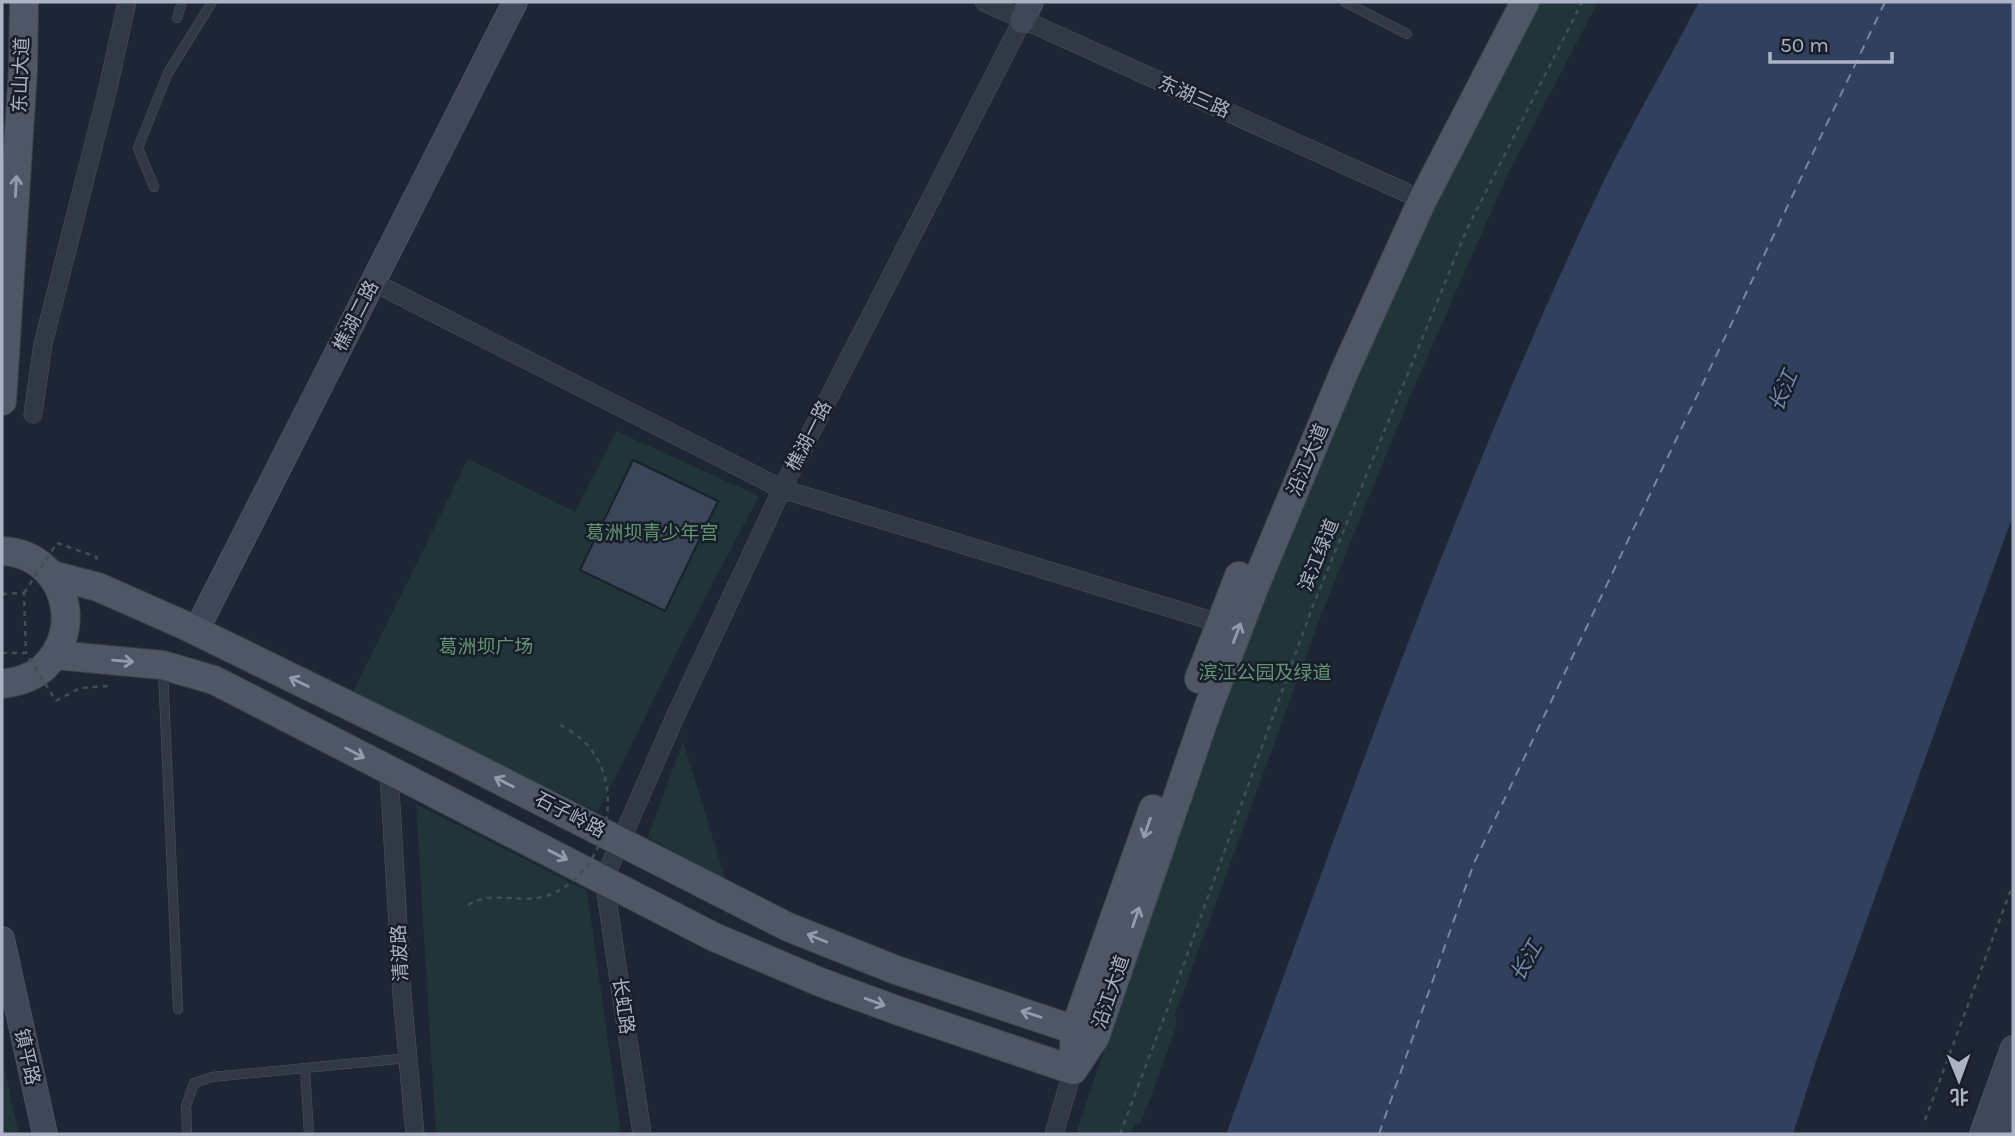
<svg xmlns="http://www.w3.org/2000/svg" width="2015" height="1136" font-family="Karla,'Noto Sans SC',sans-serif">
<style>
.green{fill:#213438}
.water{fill:#31405d}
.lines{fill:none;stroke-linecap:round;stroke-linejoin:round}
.ferry{stroke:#7387ad;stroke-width:2;stroke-dasharray:9 7;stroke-linecap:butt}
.building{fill:#3c4659;stroke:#19202c;stroke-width:2}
.lane-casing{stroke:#4c5361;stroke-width:10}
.street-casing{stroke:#4c5361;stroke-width:19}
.secondary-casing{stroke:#4c5361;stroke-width:26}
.primary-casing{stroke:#3b424f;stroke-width:30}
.path{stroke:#3d5054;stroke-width:2.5;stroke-dasharray:5 5;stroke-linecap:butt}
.lane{stroke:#323946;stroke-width:9}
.street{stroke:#323946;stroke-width:18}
.secondary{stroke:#3f4759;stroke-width:24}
.primary{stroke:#4f5766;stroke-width:28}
.path-bridge{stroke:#3d5054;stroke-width:2.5;stroke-dasharray:5 5;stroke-linecap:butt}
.oneway{stroke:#949cac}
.labels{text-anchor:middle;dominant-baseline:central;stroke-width:5;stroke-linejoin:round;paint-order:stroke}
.street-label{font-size:19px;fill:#abb3c4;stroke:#171e2a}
.park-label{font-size:19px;fill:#639472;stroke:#171e2a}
.water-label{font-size:21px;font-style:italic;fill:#7387ad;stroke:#171e2a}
</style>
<rect width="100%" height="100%" fill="#1e2635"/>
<path class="green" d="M 1531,2 L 1598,2 L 1508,174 L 1411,394 L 1323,610 L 1175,1015 L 1177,1025 L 1141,1123 L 1135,1125 L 1131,1134 L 1076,1134 L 1235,660 L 1362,354 Z
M 616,431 L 759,496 L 685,636 L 598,812 L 353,692 L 468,459 L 575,512 Z
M 683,741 L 726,881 L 648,837 Z
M 416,804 L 587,891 L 621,1134 L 436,1134 Z
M 2,1057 L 19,1134 L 2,1134 Z"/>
<path class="water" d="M 1699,2 L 2013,2 L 2013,515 L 1817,1058 L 1793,1134 L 1226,1134 C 1340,824 1450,510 1590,210 C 1623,139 1663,71 1699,2 Z"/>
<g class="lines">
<path class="ferry" d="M 1379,1134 L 1474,863 L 1885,2"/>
</g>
<path class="building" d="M 633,460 L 718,501 L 665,611 L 580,570 Z"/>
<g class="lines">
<defs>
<path id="lane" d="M 1345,2 L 1407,34
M 177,18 L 182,2
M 154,187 L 138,148 L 168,73 L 212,2
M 163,670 L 178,1009
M 305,1068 L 309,1134
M 187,1134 L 186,1106 L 194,1083 L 212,1077 L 408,1058"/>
<path id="street" d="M 984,2 L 1405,192
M 373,282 L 782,489 L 1219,623
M 33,414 L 43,344 L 108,88 L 127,2
M 389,771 L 402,995 L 415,1134
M 642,1134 L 604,879 L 675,717 L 782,489 L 1022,21
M 1054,1134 L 1073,1070"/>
<path id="secondary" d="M 1022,21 L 1031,2
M 196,631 L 515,2
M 2,939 L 45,1134
M 1982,1134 L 2013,1048
M 2002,1134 L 2013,1103"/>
<path id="primary" d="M 2,401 L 23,69 L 24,2
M 2,551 C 63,553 88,629 42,669 C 30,679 16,682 2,684
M 52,575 L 98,587 L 184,625 L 462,761 L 788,927 L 896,970 L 1093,1036
M 55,655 L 162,665 L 214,680 L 714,937 L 820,982 L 899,1011 L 1073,1070
M 1199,679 L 1239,576
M 1073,1070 L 1095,1037 L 1207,711 L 1254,588 L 1345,370 L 1422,201 L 1525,2
M 1073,1070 L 1075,1029 L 1153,809"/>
</defs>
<use href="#lane" class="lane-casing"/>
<use href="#street" class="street-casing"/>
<use href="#secondary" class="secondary-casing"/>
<use href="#primary" class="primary-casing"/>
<path class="path" d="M 57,543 L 97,557 L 94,563
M 2,594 L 24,593 L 26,653
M 56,701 L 80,688 L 108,686 L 110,683
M 1925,1120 L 2013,884
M 1120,1134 L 1173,994 L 1312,608 L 1467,229 L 1582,2"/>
<use href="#lane" class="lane"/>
<use href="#street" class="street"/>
<use href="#secondary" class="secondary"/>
<use href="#primary" class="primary"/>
<path class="path-bridge" d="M 24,593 L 57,543
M 2,653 L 26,653 L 56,701
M 468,905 C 491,890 520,904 546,896 C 566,890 584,873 594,855 C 614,818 615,767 579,737 C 573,732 564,727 557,723"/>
</g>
<defs><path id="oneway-shaft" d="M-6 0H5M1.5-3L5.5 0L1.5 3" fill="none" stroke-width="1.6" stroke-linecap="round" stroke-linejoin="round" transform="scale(1.75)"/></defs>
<g class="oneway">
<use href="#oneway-shaft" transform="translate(16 186) rotate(-87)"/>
<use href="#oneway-shaft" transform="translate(1237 633) rotate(-69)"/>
<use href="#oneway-shaft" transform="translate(123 661) rotate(5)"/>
<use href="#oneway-shaft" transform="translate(299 682) rotate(-154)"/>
<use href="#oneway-shaft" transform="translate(355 753) rotate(28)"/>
<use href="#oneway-shaft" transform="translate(504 782) rotate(-153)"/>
<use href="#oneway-shaft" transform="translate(1147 828) rotate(109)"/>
<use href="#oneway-shaft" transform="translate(558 855) rotate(27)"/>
<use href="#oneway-shaft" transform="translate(1136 917) rotate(-71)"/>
<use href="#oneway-shaft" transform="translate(817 938) rotate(-158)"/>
<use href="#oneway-shaft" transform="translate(875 1002) rotate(20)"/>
<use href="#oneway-shaft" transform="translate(1031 1014) rotate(-162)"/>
</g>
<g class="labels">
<g class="street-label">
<text transform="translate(21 75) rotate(-88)">东山大道</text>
<text transform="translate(1194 97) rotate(24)">东湖三路</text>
<text transform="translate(356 316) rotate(-63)">樵湖二路</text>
<text transform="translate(809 436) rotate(-63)">樵湖一路</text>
<text transform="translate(1308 460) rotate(-67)">沿江大道</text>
<text transform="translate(1319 555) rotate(-68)">滨江绿道</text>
<text transform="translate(570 815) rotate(27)">石子岭路</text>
<text transform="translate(400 953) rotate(-93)">清波路</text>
<text transform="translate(1111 992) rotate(-71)">沿江大道</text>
<text transform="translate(623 1006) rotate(82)">长虹路</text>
<text transform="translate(27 1057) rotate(77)">镇平路</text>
</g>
<g class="park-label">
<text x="652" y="533">葛洲坝青少年宫</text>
<text x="486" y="647">葛洲坝广场</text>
<text x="1265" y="673">滨江公园及绿道</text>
</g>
<g class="water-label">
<text transform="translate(1783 391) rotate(-67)">长江</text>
<text transform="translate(1526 961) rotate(-60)">长江</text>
</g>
</g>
<rect width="2015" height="1136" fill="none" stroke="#abb3c4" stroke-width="7"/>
<g transform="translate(1959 1080) rotate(179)" stroke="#171e2a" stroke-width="5" paint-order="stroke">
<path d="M0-5L12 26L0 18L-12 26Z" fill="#abb3c4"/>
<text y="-10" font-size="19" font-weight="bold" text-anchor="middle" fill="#abb3c4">北</text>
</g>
<path d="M1770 52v10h122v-10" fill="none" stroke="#abb3c4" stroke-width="3.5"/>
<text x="1780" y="52" font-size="21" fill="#abb3c4" stroke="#171e2a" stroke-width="5" paint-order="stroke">50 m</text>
</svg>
